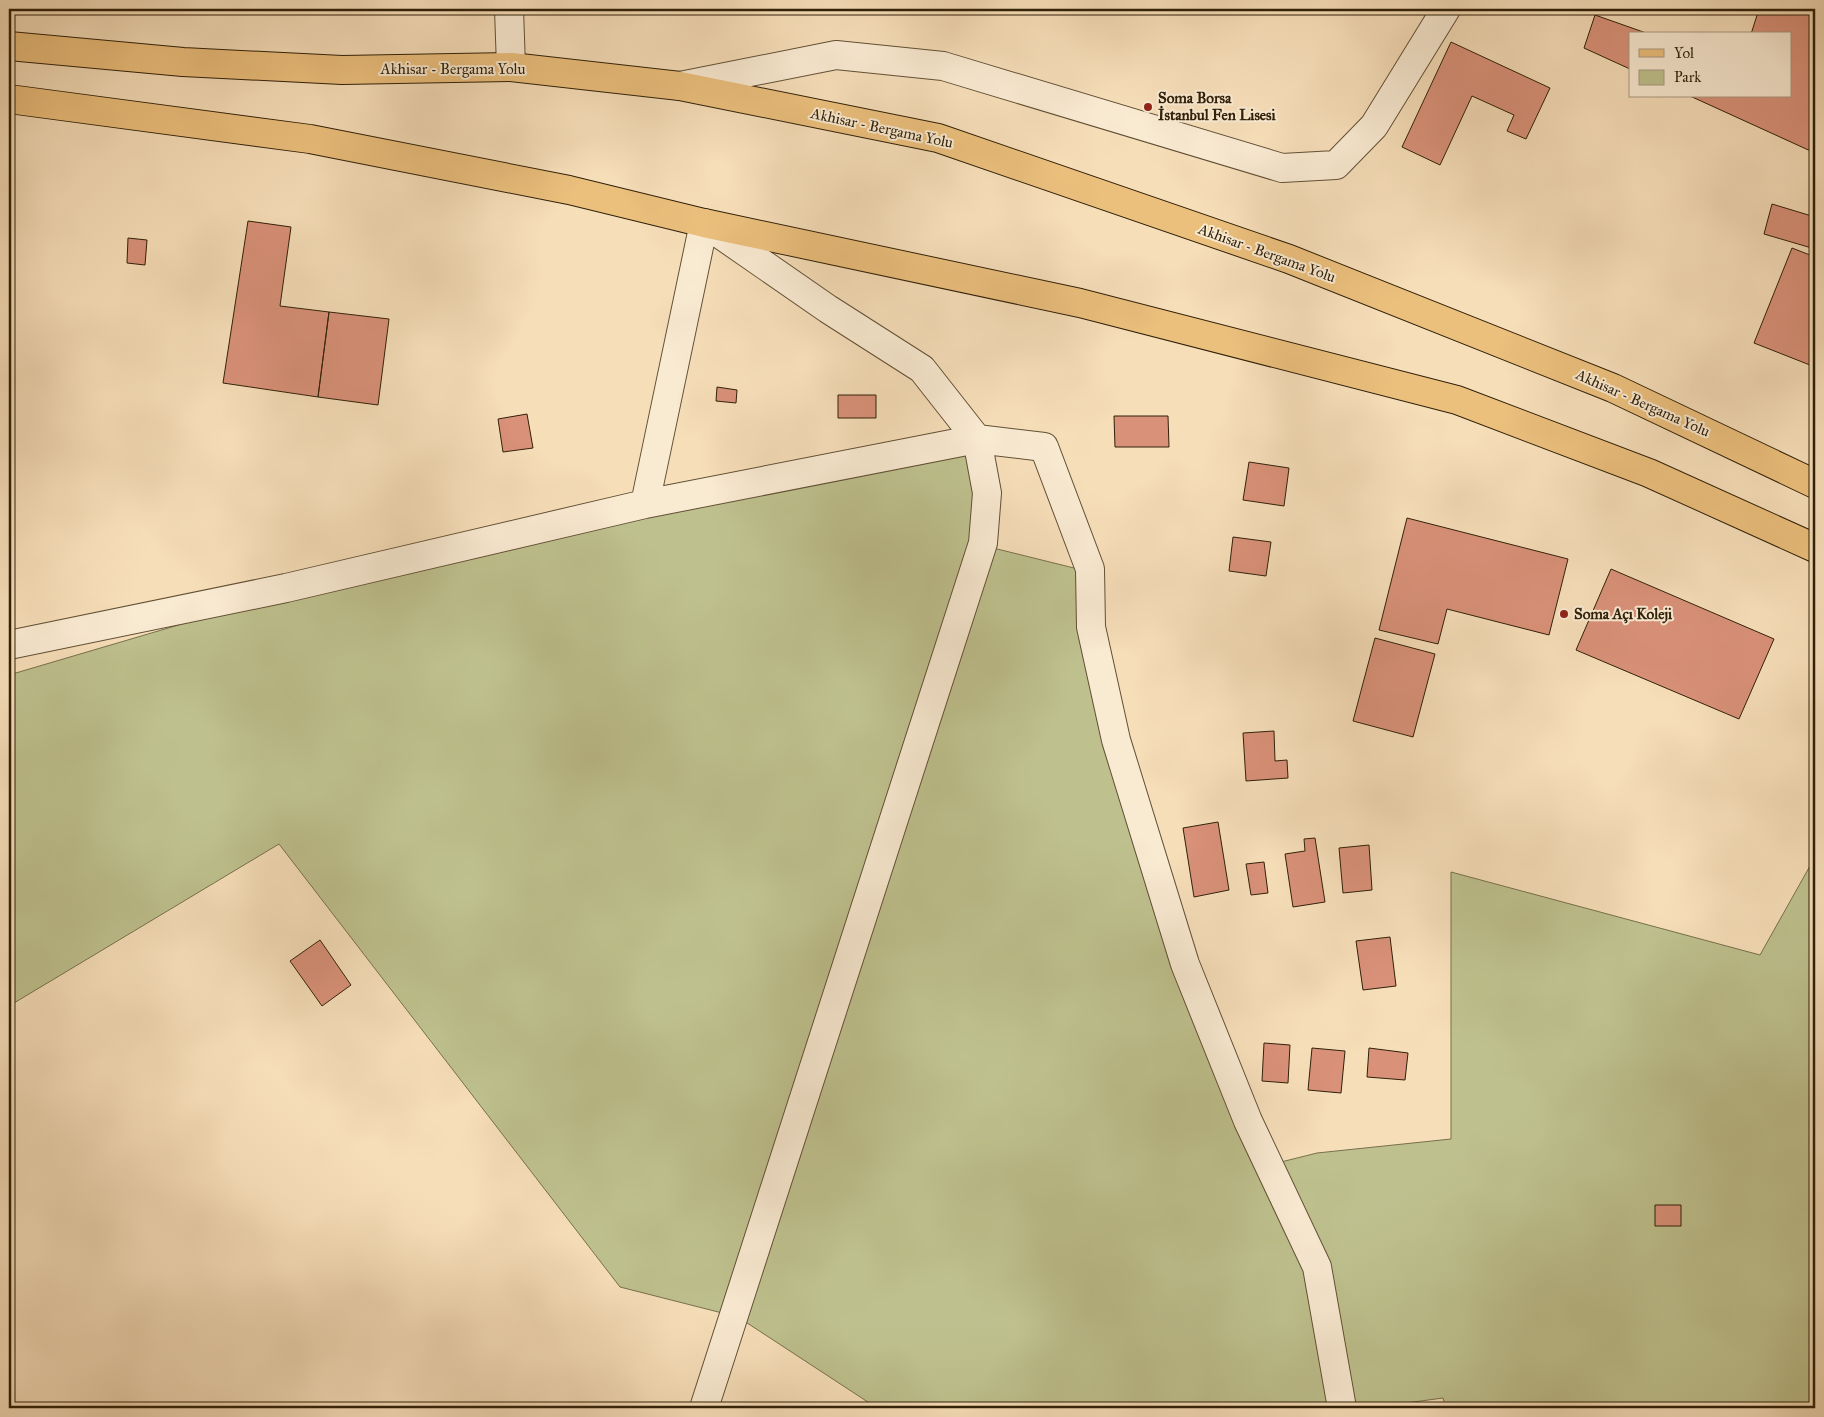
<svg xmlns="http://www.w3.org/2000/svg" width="1824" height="1417" font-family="'IM FELL Great Primer',serif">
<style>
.green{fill:#bec18e;stroke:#77704c}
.building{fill:#d99179;stroke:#302009}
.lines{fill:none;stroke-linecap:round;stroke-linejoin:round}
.minor-casing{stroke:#625035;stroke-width:30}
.tertiary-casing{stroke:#625035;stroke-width:30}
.primary-casing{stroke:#302009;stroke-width:30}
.minor{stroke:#f9ead2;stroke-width:28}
.tertiary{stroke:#f9ead2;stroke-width:28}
.primary{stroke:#ebbf7c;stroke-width:28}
.poi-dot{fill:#8f2418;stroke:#f9ead2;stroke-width:2}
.labels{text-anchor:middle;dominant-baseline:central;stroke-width:4;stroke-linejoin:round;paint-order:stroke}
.street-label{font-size:15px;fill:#302009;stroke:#f9ead2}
.poi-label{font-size:15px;font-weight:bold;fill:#302009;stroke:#f9ead2;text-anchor:start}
</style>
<rect width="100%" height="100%" fill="#f6deb9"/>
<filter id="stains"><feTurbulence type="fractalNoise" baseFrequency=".004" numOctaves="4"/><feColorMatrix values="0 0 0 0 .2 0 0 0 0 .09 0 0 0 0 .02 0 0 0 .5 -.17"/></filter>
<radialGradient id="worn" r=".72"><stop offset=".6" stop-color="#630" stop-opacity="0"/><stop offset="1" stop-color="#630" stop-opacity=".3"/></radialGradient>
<path class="green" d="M 973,446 L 977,544 L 1078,569 L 1085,627 L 1265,1166 L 1317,1153 L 1451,1139 L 1451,872 L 1760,955 L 1815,857 L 1815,1408 L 1446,1408 L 1443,1398 L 1369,1408 L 1275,1408 L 1258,1405 L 1254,1408 L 877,1408 L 738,1317 L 620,1287 L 279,844 L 9,1006 L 9,675 L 287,593 Z"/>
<path class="building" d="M 1759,9 L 1815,9 L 1815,153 L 1690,96 L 1790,96 L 1790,34 L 1751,34 Z
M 1595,15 L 1649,34 L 1630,34 L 1630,69 L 1584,48 Z
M 1451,42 L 1550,88 L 1526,139 L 1507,131 L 1514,115 L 1472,96 L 1440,165 L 1402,147 Z
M 1772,204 L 1815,217 L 1815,249 L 1764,234 Z
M 248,221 L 291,227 L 280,306 L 329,312 L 318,397 L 223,383 Z
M 128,238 L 147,240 L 145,265 L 127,263 Z
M 1792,248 L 1815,257 L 1815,367 L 1754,343 Z
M 329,312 L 389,319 L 378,405 L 318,397 Z
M 717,387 L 737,390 L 736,403 L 716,401 Z
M 838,395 L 876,395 L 876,418 L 838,418 Z
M 527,414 L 533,448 L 503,452 L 498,419 Z
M 1114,416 L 1168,416 L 1169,447 L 1115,447 Z
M 1249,462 L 1289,468 L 1284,506 L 1243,500 Z
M 1407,518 L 1568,559 L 1549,635 L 1447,609 L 1438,644 L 1379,630 Z
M 1233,537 L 1271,542 L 1266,576 L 1229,571 Z
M 1611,569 L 1774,639 L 1739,719 L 1576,650 Z
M 1375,638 L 1435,654 L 1413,737 L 1353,721 Z
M 1274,731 L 1275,761 L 1287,760 L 1288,778 L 1246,781 L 1243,733 Z
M 1218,822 L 1229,890 L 1194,897 L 1183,828 Z
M 1315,838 L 1325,902 L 1293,907 L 1285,854 L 1305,851 L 1304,839 Z
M 1369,845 L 1372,890 L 1343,893 L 1339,848 Z
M 1264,862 L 1268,893 L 1251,895 L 1246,864 Z
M 1390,937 L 1396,986 L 1363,990 L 1356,941 Z
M 320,940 L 351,985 L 322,1006 L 290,961 Z
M 1264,1043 L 1290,1045 L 1288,1083 L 1262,1081 Z
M 1312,1048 L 1345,1051 L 1341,1093 L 1308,1090 Z
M 1369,1048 L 1408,1053 L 1405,1080 L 1367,1077 Z
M 1655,1205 L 1681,1205 L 1681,1226 L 1655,1226 Z"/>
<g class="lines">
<defs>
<path id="minor" d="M 509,9 L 511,67
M 645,504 L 704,223 L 828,309 L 922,369 L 977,439 L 987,493 L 983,543 L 704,1408
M 9,645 L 286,588 L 645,504 L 977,439 L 1044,447 L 1090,569 L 1091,627 L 1116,740 L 1185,964 L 1248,1121 L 1317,1267 L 1342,1408"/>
<path id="tertiary" d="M 680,86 L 836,55 L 943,66 L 1282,168 L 1336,165 L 1374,126 L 1446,9"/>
<path id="primary" d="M 9,46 L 183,62 L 342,70 L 511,67 L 680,86 L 938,138 L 1289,259 L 1613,388 L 1815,484
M 9,99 L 310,139 L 569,190 L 704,223 L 1080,303 L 1457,400 L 1649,473 L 1815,548"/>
</defs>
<use href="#minor" class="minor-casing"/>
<use href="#tertiary" class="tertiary-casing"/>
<use href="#primary" class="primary-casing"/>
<use href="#minor" class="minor"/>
<use href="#tertiary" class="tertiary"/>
<use href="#primary" class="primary"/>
</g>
<g class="poi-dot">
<circle cx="1148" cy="107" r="5"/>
<circle cx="1564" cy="614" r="5"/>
</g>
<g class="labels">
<g class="street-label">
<text x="453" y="69">Akhisar - Bergama Yolu</text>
<text transform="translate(882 128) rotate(12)">Akhisar - Bergama Yolu</text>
<text transform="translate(1267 253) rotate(20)">Akhisar - Bergama Yolu</text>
<text transform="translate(1643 403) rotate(24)">Akhisar - Bergama Yolu</text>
</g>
<g class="poi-label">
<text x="1158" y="98">Soma Borsa<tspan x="1158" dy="17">İstanbul Fen Lisesi</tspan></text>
<text x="1574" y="614">Soma Açı Koleji</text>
</g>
</g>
<rect width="1824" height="1417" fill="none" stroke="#f6deb9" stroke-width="30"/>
<rect x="10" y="10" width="1804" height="1397" fill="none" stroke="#302009" stroke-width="2.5"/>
<rect x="15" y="15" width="1794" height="1387" fill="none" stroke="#302009"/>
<rect x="1629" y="32" width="162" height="65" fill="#f9ead2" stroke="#a99982"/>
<rect x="1639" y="49" width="25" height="8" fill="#ebbf7c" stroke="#a99982"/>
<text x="1674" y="58" font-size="15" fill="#302009">Yol</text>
<rect x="1639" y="70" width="25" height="15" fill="#bec18e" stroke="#a99982"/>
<text x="1674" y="82" font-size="15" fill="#302009">Park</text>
<rect width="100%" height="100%" filter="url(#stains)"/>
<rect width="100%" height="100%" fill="url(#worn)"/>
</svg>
